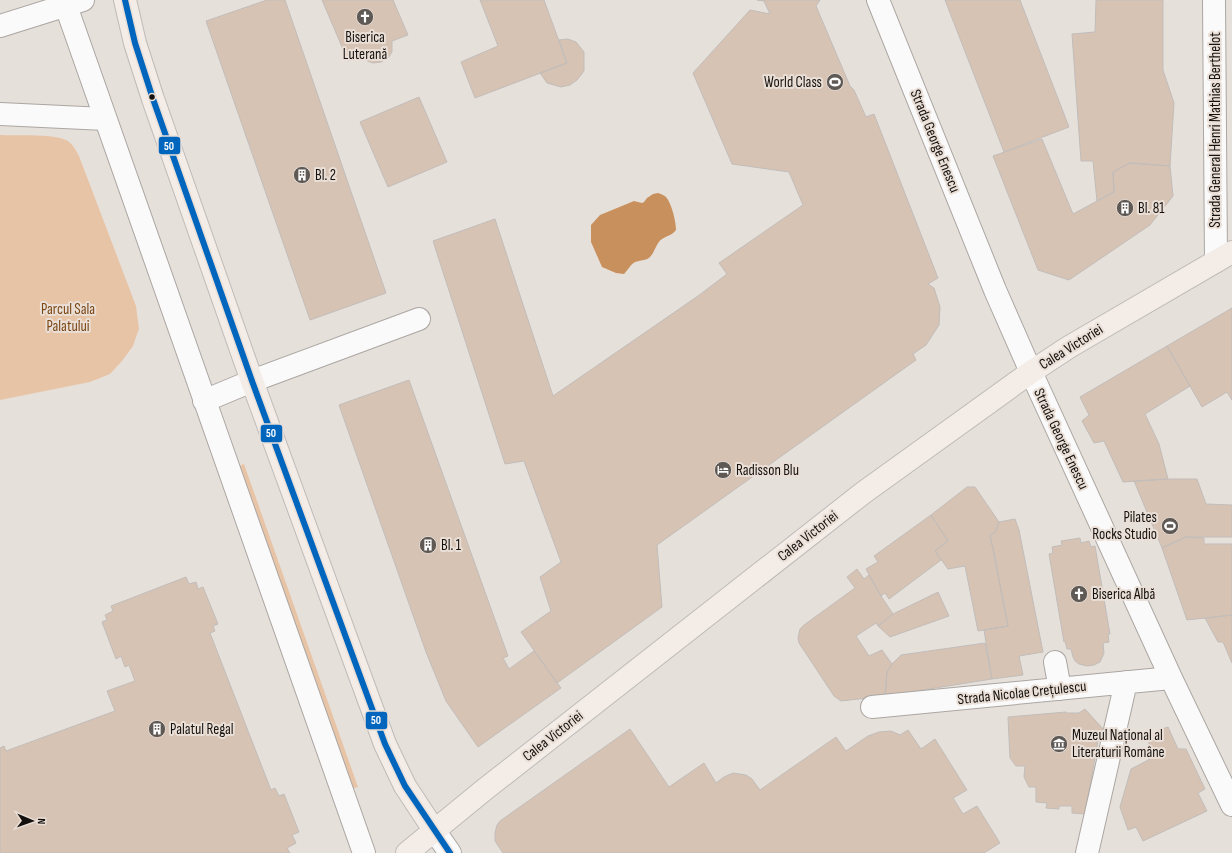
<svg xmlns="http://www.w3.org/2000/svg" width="1232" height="853" font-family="'Sofia Sans Condensed',sans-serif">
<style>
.green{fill:#e8c4a7}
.water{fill:#c8905d}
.building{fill:#d6c3b4;stroke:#c2bdba}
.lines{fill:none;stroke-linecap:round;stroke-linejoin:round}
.minor-casing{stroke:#aba6a2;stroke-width:24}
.major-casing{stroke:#bebbb9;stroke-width:24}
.minor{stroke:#fbfafa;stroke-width:22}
.major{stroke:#f3ece7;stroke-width:22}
.bus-1-casing{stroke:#eadfd7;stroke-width:9}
.bus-1{stroke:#0065bd;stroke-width:6}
.bus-dot{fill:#14100d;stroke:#eadfd7;stroke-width:1.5}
.labels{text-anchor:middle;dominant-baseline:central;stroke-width:4;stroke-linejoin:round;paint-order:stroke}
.poi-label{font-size:15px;fill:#14100d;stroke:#eadfd7;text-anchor:start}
.street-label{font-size:15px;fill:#14100d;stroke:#eadfd7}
.park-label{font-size:15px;fill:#7a4614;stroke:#eadfd7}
.line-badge{stroke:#eadfd7;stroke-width:1.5}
.badge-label{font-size:11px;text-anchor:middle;font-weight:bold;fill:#fff}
</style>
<rect width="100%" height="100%" fill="#e6e0db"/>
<path class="green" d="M 0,135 C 17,136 51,133 66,140 C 72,143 76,150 79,156 L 136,306 L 139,329 L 136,337 L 133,346 L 122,361 L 110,374 L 90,382 L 0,400 Z
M 244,464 L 358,787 L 351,789 L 237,467 Z"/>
<path class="water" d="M 658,193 C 661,194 664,195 666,197 C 672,204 676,222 676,230 C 671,236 668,235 662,239 C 656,243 655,252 650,257 C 646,261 640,260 635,262 C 630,265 628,270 624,274 L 616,273 L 602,267 L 591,242 L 591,225 L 600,215 L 634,201 L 642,203 L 644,202 L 647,198 L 653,194 Z"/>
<path class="building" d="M 267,0 L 285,0 L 386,293 L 310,320 L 206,21 Z
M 322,0 L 393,0 L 408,35 L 392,41 L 392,52 L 388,58 L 381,62 L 373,63 L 365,60 L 361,55 L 348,61 Z
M 480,0 L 544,0 L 567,63 L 475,98 L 461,62 L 498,46 Z
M 757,0 L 820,0 L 816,6 L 850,86 L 854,90 L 866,117 L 874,114 L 938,278 L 928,284 L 934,288 L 940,307 L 939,325 L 926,345 L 913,354 L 916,360 L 657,545 L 662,607 L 557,683 L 521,632 L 551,611 L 540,577 L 561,562 L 524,461 L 505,464 L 433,241 L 495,219 L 553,396 L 698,296 L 727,274 L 719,263 L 803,205 L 789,172 L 732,164 L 693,73 L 750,10 L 770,14 L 764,1 Z
M 945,0 L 1020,0 L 1069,127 L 1004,152 Z
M 1096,0 L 1163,0 L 1163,70 L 1174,103 L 1170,166 L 1130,163 L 1113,172 L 1114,192 L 1097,201 L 1093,161 L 1081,161 L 1072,34 L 1095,32 Z
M 568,39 L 576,42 L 584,52 L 584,71 L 577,80 L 570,85 L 561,87 L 547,83 L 540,73 L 567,63 L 559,40 Z
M 419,97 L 447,162 L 388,187 L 360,122 Z
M 1042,139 L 1073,214 L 1114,192 L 1113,172 L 1130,163 L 1170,166 L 1173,196 L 1150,225 L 1069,280 L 1038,270 L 993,156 Z
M 1232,308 L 1232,400 L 1227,392 L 1202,407 L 1167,346 Z
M 1167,346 L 1190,386 L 1145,414 L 1159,444 L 1168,479 L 1123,482 L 1104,441 L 1094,443 L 1082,421 L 1089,415 L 1080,397 Z
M 409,380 L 508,656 L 503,658 L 509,669 L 534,651 L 561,688 L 478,747 L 446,701 L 426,652 L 339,405 Z
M 1168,479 L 1197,479 L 1206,504 L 1232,505 L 1232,537 L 1186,537 L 1162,548 L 1134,481 Z
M 967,487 L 975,487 L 999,522 L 996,531 L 990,536 L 993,549 L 1008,626 L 978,631 L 965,566 L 948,569 L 935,551 L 948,541 L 931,515 Z
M 931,515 L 948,541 L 935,551 L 941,560 L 889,599 L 885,593 L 881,596 L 866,569 L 878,562 L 874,556 Z
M 1015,519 L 1019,530 L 1043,652 L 1019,656 L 1023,675 L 992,679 L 984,630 L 1008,626 L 993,549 L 990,536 L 996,531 L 999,522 Z
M 1186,537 L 1204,538 L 1204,544 L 1232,544 L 1232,615 L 1187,620 L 1162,548 Z
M 1080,538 L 1081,543 L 1089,541 L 1091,547 L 1095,546 L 1110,634 L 1108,634 L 1109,642 L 1103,643 L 1104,653 L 1100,662 L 1094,665 L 1087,666 L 1079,664 L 1075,661 L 1073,657 L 1071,649 L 1067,649 L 1065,641 L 1064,642 L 1049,554 L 1053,553 L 1052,547 L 1062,545 L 1061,541 Z
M 857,569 L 864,579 L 869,575 L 881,596 L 893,614 L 878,626 L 876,623 L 856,636 L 869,656 L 882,650 L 892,664 L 887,672 L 885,696 L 841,701 L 834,696 L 799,643 L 798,638 L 800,629 L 804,625 L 855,588 L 847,577 Z
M 186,577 L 189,584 L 196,582 L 198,589 L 203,587 L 218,624 L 213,626 L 215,631 L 210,633 L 271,790 L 275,788 L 279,796 L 284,794 L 299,832 L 292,835 L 296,843 L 287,848 L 290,853 L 0,853 L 0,748 L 4,746 L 6,751 L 115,711 L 107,691 L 135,681 L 129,665 L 125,667 L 121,656 L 116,659 L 102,622 L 107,620 L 105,615 L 113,611 L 111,606 Z
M 938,592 L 949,616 L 890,637 L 878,626 L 893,614 Z
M 1232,615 L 1232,663 L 1223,642 L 1218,642 L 1205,618 Z
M 985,643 L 992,679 L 885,696 L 887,672 L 892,664 L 901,655 Z
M 1085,709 L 1104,730 L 1099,735 L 1087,803 L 1086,814 L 1072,813 L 1072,806 L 1059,806 L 1059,809 L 1046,808 L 1047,803 L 1036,802 L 1036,787 L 1029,787 L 1024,777 L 1025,766 L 1016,766 L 1010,758 L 1008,717 L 1066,712 L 1066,713 L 1079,713 Z
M 1168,727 L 1178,749 L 1186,749 L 1205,789 L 1198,793 L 1207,811 L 1143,841 L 1136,827 L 1128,830 L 1120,807 L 1131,769 L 1154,757 L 1149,747 L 1149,738 L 1156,731 Z
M 630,729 L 669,787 L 704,763 L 716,783 L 724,777 L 733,773 L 746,775 L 752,779 L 760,790 L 836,737 L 846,751 L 868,736 L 879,732 L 891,731 L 900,735 L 908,730 L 921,749 L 935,739 L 967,790 L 953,798 L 963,814 L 977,806 L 1000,843 L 984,853 L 503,853 L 495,841 L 495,833 L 497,825 L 500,821 Z"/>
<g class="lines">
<defs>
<path id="minor" d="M 878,0 L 995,290 L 1031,372 L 1171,678 L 1232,805
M 1214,0 L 1216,261
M 66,6 L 364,853
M 0,26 L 83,0
M 0,114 L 105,119
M 204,401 L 252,381 L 419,319
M 1055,662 L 1060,689
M 872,707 L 1171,678
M 434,830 L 450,853
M 1087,853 L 1126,682"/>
<path id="major" d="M 125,0 L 135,43 L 153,99 L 252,381 L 385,744 L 405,786 L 434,830
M 407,853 L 484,790 L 863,493 L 1031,372 L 1069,347 L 1232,252"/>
</defs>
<use href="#minor" class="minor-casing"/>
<use href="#major" class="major-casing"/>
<use href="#minor" class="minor"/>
<use href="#major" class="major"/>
<defs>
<path id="bus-1" d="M 125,0 L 135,43 L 153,99 L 252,381 L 385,744 L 405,786 L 450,853"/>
</defs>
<use href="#bus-1" class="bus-1-casing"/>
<use href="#bus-1" class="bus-1"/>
</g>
<defs>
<symbol id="church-disc" viewBox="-11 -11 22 22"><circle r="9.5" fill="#5e5955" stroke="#eadfd7"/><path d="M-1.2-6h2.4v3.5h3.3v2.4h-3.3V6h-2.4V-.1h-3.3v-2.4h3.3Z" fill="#fff"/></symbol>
<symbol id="stadium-disc" viewBox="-11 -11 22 22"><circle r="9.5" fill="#5e5955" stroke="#eadfd7"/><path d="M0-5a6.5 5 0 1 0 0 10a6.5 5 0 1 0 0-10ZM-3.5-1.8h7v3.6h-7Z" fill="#fff"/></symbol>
<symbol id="building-disc" viewBox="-11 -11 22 22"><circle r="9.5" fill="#5e5955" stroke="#eadfd7"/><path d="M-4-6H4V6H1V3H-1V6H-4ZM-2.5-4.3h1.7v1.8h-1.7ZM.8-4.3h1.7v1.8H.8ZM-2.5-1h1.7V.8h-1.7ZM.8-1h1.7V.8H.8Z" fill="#fff"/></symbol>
<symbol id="hotel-disc" viewBox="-11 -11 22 22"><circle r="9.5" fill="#5e5955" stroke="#eadfd7"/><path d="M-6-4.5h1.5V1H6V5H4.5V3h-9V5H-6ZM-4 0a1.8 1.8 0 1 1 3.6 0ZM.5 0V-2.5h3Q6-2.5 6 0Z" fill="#fff"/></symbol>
<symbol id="museum-disc" viewBox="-11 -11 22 22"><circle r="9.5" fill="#5e5955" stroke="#eadfd7"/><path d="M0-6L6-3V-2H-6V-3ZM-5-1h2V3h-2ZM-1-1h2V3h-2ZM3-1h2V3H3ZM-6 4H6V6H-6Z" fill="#fff"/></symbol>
</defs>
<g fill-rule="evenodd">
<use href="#church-disc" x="355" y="7" width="20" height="20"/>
<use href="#stadium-disc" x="825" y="72" width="20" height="20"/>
<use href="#building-disc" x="292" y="165" width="20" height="20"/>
<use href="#building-disc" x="1115" y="198" width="20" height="20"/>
<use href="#hotel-disc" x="713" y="460" width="20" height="20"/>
<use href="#stadium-disc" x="1160" y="516" width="20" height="20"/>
<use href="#building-disc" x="418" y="535" width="20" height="20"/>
<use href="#church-disc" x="1069" y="584" width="20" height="20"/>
<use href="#building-disc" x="147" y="719" width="20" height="20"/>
<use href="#museum-disc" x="1049" y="734" width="20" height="20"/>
</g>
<circle class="bus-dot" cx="152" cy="97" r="3.5"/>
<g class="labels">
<g class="poi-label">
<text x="365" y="37" text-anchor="middle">Biserica<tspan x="365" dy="17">Luterană</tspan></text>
<text x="822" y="82" text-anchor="end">World Class</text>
<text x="315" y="175">Bl. 2</text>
<text x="1138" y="208">Bl. 81</text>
<text x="736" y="470">Radisson Blu</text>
<text x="1157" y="517" text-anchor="end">Pilates<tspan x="1157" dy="17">Rocks Studio</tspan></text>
<text x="441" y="545">Bl. 1</text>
<text x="1092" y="594">Biserica Albă</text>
<text x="170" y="729">Palatul Regal</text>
<text x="1072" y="735">Muzeul Național al<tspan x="1072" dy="17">Literaturii Române</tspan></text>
</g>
<g class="street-label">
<text transform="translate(1215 130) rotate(-90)">Strada General Henri Mathias Berthelot</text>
<text transform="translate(935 141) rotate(68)">Strada George Enescu</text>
<text transform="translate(1071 347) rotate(-32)">Calea Victoriei</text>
<text transform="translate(1061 439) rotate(65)">Strada George Enescu</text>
<text transform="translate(808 536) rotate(-38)">Calea Victoriei</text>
<text transform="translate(1022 693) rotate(-6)">Strada Nicolae Crețulescu</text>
<text transform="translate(553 736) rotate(-38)">Calea Victoriei</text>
</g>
<g class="park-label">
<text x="68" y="309">Parcul Sala<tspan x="68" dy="17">Palatului</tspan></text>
</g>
</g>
<g class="line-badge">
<rect x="158" y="136" width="23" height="19" rx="4" fill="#0065bd"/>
<rect x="260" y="424" width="23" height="19" rx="4" fill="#0065bd"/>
<rect x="365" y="711" width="23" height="19" rx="4" fill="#0065bd"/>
</g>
<g class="badge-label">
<text x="169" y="150">50</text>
<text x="271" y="437">50</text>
<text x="376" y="724">50</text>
</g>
<g transform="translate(32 821) rotate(92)" stroke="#eadfd7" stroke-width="3" paint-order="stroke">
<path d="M0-3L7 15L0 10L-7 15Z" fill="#14100d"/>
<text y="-6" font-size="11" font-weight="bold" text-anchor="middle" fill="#14100d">N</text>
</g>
</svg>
